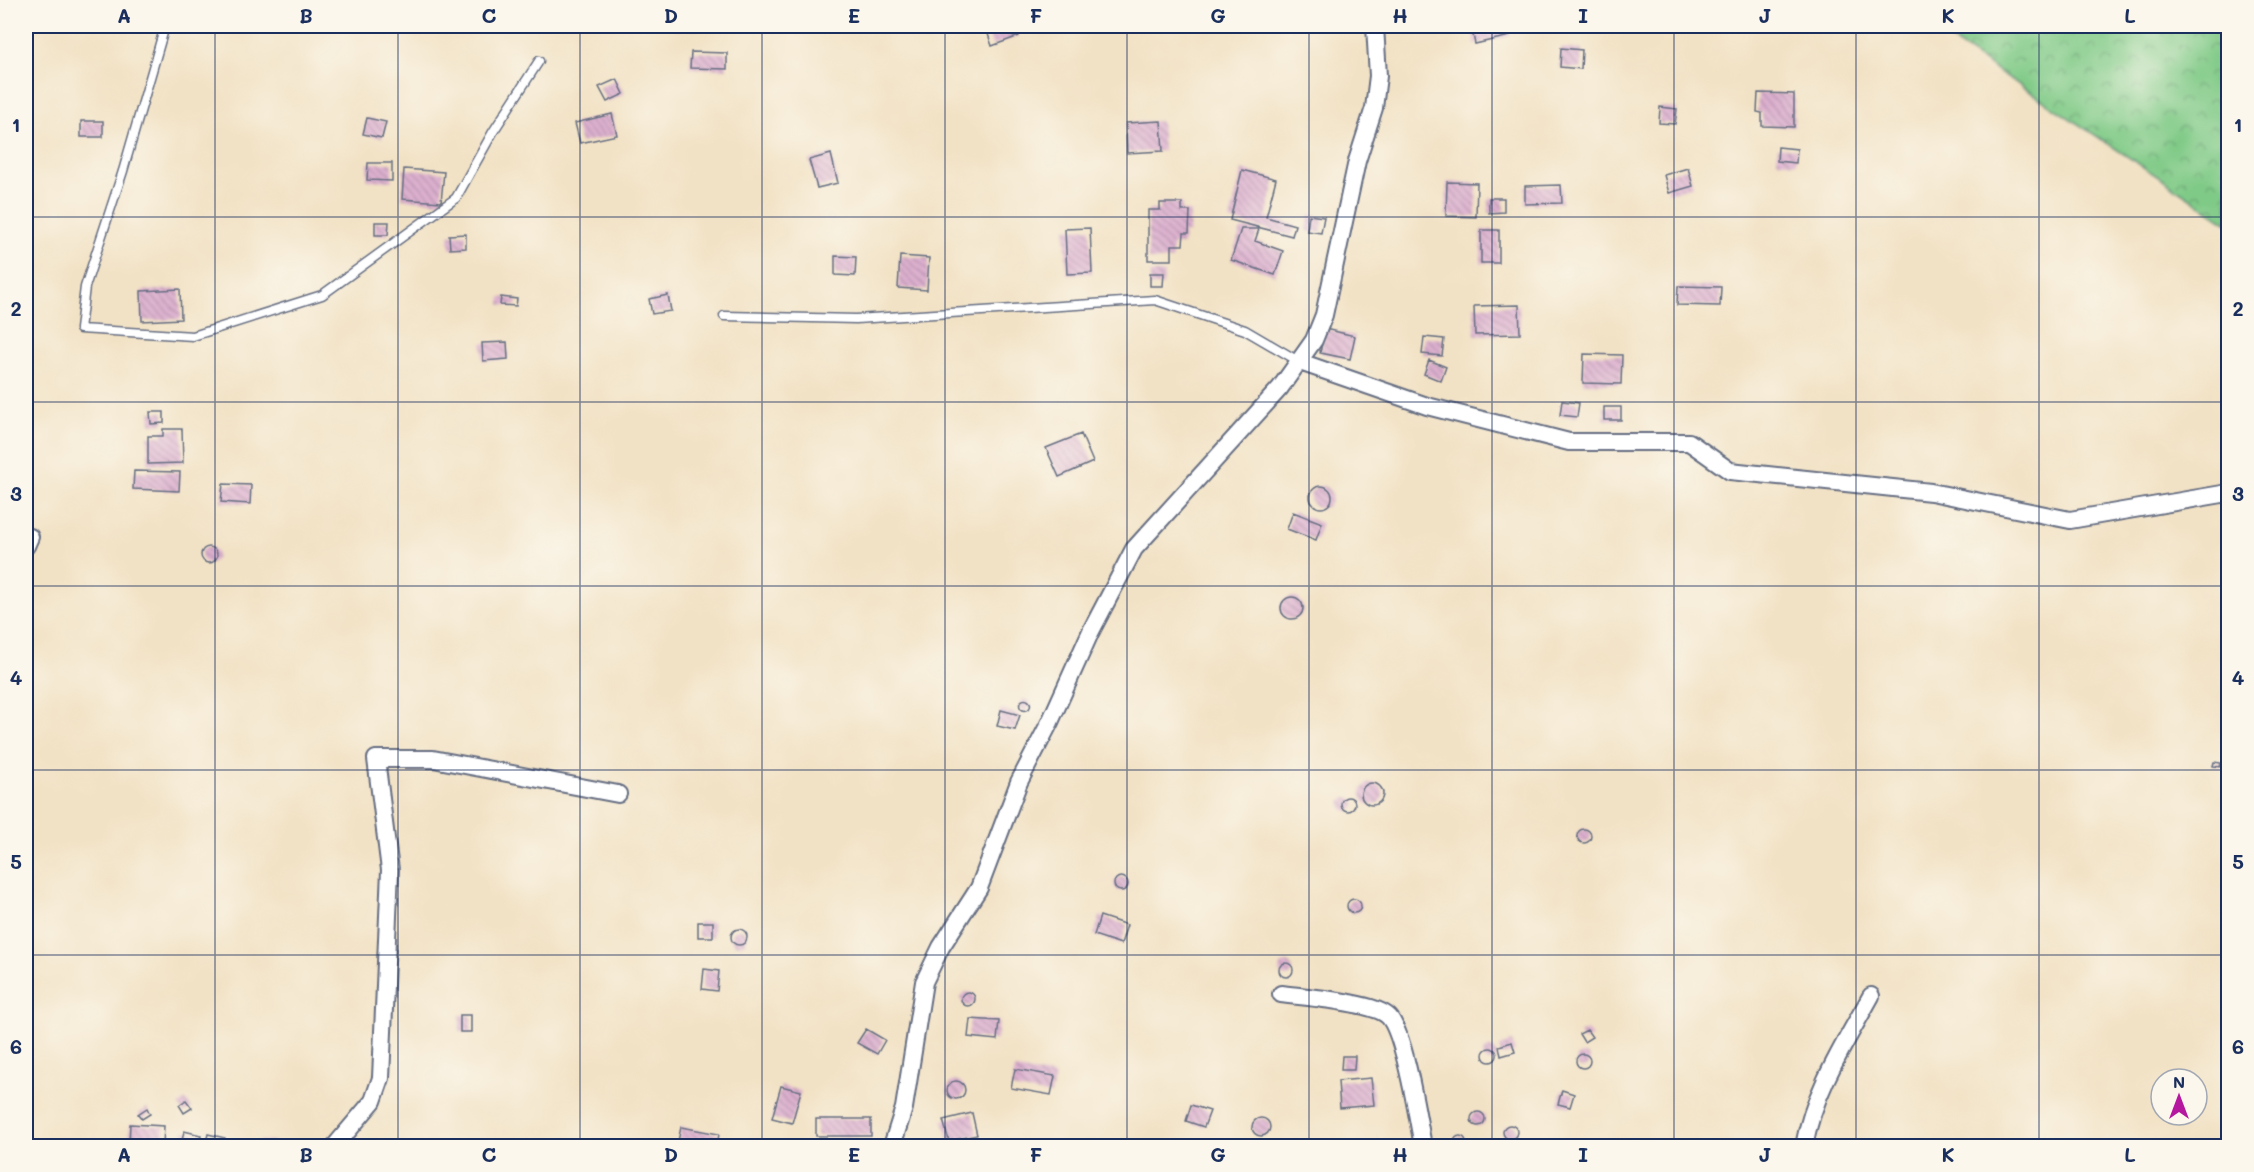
<svg xmlns="http://www.w3.org/2000/svg" width="2254" height="1172" font-family="Mali,sans-serif">
<style>
.park{fill:url(#park-crowns);stroke:#4e7c72;stroke-width:1.5}
.building{fill:url(#building-back-hatch)}
.lines{fill:none;stroke-linecap:round;stroke-linejoin:round}
.service-casing{stroke:#666e82;stroke-width:11}
.minor-casing{stroke:#666e82;stroke-width:20}
.service{stroke:#fff;stroke-width:8}
.minor{stroke:#fff;stroke-width:16}
.grid{fill:none;stroke:#1b2f5e;stroke-width:1.5;stroke-opacity:0.55}
.neatline{fill:none;stroke:#1b2f5e;stroke-width:2}
.grid-label{font-size:20px;text-anchor:middle;font-weight:bold;fill:#1b2f5e}
</style>
<defs>
<pattern id="park-crowns" width="20" height="18" patternUnits="userSpaceOnUse" patternTransform="scale(1.5)"><rect width="20" height="18" fill="#80ca87"/><path d="M2 6a3 3 0 1 1 6 0M12 15a3 3 0 1 1 6 0" fill="none" stroke="#68a472"/></pattern>
<pattern id="building-back-hatch" width="6" height="6" patternUnits="userSpaceOnUse" patternTransform="scale(1.5)"><rect width="6" height="6" fill="#ddb1cf"/><path d="M-1 5l2 2M0 0l6 6M5-1l2 2" fill="none" stroke="#b290ab"/></pattern>
</defs>
<rect width="100%" height="100%" fill="#fbf7ec"/>
<filter id="ink" filterUnits="userSpaceOnUse"><feTurbulence type="fractalNoise" baseFrequency=".0167" numOctaves="2"/><feDisplacementMap in="SourceGraphic" scale="12" xChannelSelector="R" yChannelSelector="G"/><feConvolveMatrix kernelMatrix="1 2 1 2 8 2 1 2 1" color-interpolation-filters="sRGB"/></filter>
<filter id="wash" filterUnits="userSpaceOnUse"><feTurbulence type="fractalNoise" baseFrequency=".008" numOctaves="4" result="noise"/><feDisplacementMap in="SourceGraphic" scale="24" xChannelSelector="R" yChannelSelector="G"/><feGaussianBlur stdDeviation="1.35" result="paint"/><feColorMatrix in="noise" values="0 0 0 0 0 0 0 0 0 0 0 0 0 0 0 0 0 1.4 0 .05"/><feComposite in="paint" operator="in"/></filter>
<g filter="url(#wash)">
<rect width="100%" height="100%" fill="#f2e2c5"/>
<path class="park" d="M 1930,26 L 2228,26 L 2228,223 Z"/>
<g id="blocks">
<path class="building" d="M 675,26 L 718,26 L 718,29 L 675,30 Z
M 1003,26 L 1015,26 L 1019,36 L 992,46 L 987,31 Z
M 1471,26 L 1507,26 L 1510,36 L 1475,44 Z
M 1511,26 L 1528,26 L 1529,28 L 1513,33 Z
M 1561,48 L 1582,50 L 1581,69 L 1560,67 Z
M 691,52 L 727,53 L 727,69 L 690,68 Z
M 617,79 L 624,94 L 607,102 L 599,87 Z
M 1758,93 L 1794,94 L 1794,127 L 1762,126 L 1762,113 L 1757,112 Z
M 1660,107 L 1677,109 L 1675,124 L 1659,123 Z
M 612,114 L 617,135 L 580,143 L 575,123 Z
M 367,118 L 386,122 L 382,138 L 363,134 Z
M 81,121 L 103,121 L 103,137 L 81,137 Z
M 1161,121 L 1163,151 L 1127,153 L 1126,123 Z
M 1778,147 L 1797,149 L 1796,163 L 1777,161 Z
M 831,154 L 838,183 L 817,188 L 809,160 Z
M 368,163 L 392,163 L 392,181 L 367,180 Z
M 1688,168 L 1693,186 L 1669,193 L 1664,175 Z
M 404,169 L 444,172 L 441,202 L 402,199 Z
M 1242,170 L 1276,179 L 1266,217 L 1295,225 L 1292,236 L 1230,220 Z
M 1447,182 L 1477,183 L 1476,217 L 1446,216 Z
M 1561,185 L 1562,203 L 1525,204 L 1525,186 Z
M 1489,198 L 1504,198 L 1504,212 L 1489,213 Z
M 1160,203 L 1182,203 L 1182,211 L 1190,211 L 1189,233 L 1184,233 L 1183,245 L 1172,245 L 1172,260 L 1148,260 L 1148,210 L 1160,210 Z
M 1309,215 L 1324,217 L 1321,233 L 1307,231 Z
M 375,222 L 389,222 L 388,235 L 375,235 Z
M 1090,228 L 1092,273 L 1067,274 L 1065,229 Z
M 1241,229 L 1259,229 L 1255,241 L 1283,251 L 1275,275 L 1231,260 Z
M 1481,230 L 1499,230 L 1499,263 L 1481,263 Z
M 466,234 L 466,248 L 450,249 L 449,235 Z
M 835,256 L 856,257 L 855,276 L 835,275 Z
M 900,256 L 929,258 L 927,290 L 898,288 Z
M 1150,273 L 1164,273 L 1163,286 L 1150,286 Z
M 1678,286 L 1721,287 L 1720,306 L 1677,305 Z
M 180,289 L 181,319 L 142,321 L 141,291 Z
M 668,295 L 671,311 L 652,314 L 649,299 Z
M 501,297 L 517,299 L 516,306 L 500,305 Z
M 1519,305 L 1520,334 L 1475,335 L 1474,306 Z
M 1325,329 L 1355,336 L 1350,359 L 1320,353 Z
M 1424,337 L 1444,339 L 1442,356 L 1422,354 Z
M 507,342 L 508,359 L 483,361 L 482,343 Z
M 1584,354 L 1622,355 L 1621,384 L 1583,383 Z
M 1429,360 L 1446,367 L 1441,381 L 1424,374 Z
M 1562,401 L 1579,403 L 1577,417 L 1560,415 Z
M 1604,407 L 1621,407 L 1621,420 L 1604,420 Z
M 150,412 L 164,412 L 164,423 L 151,424 Z
M 163,429 L 182,429 L 183,463 L 148,464 L 148,436 L 163,436 Z
M 1081,434 L 1093,462 L 1059,477 L 1046,448 Z
M 134,471 L 180,472 L 179,491 L 133,489 Z
M 223,484 L 251,485 L 250,504 L 221,502 Z
M1310 497a11 11 0 1 1 22 0a11 11 0 1 1-22 0Z
M 1293,512 L 1322,523 L 1316,540 L 1287,529 Z
M201 555a8 8 0 1 1 16 0a8 8 0 1 1-16 0Z
M1281 608a11 11 0 1 1 22 0a11 11 0 1 1-22 0Z
M1019.5 705a5.5 5.5 0 1 1 11 0a5.5 5.5 0 1 1-11 0Z
M 1001,710 L 1020,715 L 1015,730 L 997,726 Z
M 2214,762 L 2221,763 L 2220,767 L 2213,766 Z
M1361 794a11 11 0 1 1 22 0a11 11 0 1 1-22 0Z
M1341 804a7 7 0 1 1 14 0a7 7 0 1 1-14 0Z
M1577 836a7 7 0 1 1 14 0a7 7 0 1 1-14 0Z
M1114 884a7 7 0 1 1 14 0a7 7 0 1 1-14 0Z
M1347 906a7 7 0 1 1 14 0a7 7 0 1 1-14 0Z
M 1100,916 L 1127,925 L 1121,944 L 1094,935 Z
M 698,922 L 713,922 L 713,937 L 698,937 Z
M731 937a8 8 0 1 1 16 0a8 8 0 1 1-16 0Z
M1279 970a7 7 0 1 1 14 0a7 7 0 1 1-14 0Z
M 704,969 L 719,971 L 717,991 L 702,989 Z
M961 999a7 7 0 1 1 14 0a7 7 0 1 1-14 0Z
M 460,1015 L 471,1015 L 471,1032 L 460,1032 Z
M 970,1019 L 999,1021 L 997,1040 L 968,1037 Z
M 866,1029 L 885,1040 L 877,1054 L 857,1043 Z
M 1587,1030 L 1592,1037 L 1584,1042 L 1579,1034 Z
M 1512,1042 L 1515,1052 L 1501,1056 L 1499,1046 Z
M1483 1055a7 7 0 1 1 14 0a7 7 0 1 1-14 0Z
M1576 1061a7 7 0 1 1 14 0a7 7 0 1 1-14 0Z
M 1342,1056 L 1355,1056 L 1354,1070 L 1341,1070 Z
M 1015,1069 L 1055,1076 L 1051,1095 L 1011,1088 Z
M 1371,1078 L 1374,1105 L 1340,1108 L 1338,1081 Z
M947 1090a9 9 0 1 1 18 0a9 9 0 1 1-18 0Z
M 781,1086 L 801,1091 L 792,1123 L 772,1118 Z
M 1562,1090 L 1574,1094 L 1570,1107 L 1558,1104 Z
M 186,1100 L 192,1108 L 184,1113 L 179,1105 Z
M 1191,1105 L 1210,1111 L 1204,1127 L 1186,1121 Z
M 147,1108 L 150,1114 L 142,1119 L 138,1114 Z
M1471 1119a7 7 0 1 1 14 0a7 7 0 1 1-14 0Z
M 972,1113 L 977,1135 L 949,1141 L 943,1120 Z
M1252 1127a9 9 0 1 1 18 0a9 9 0 1 1-18 0Z
M 816,1119 L 871,1119 L 871,1136 L 816,1136 Z
M 130,1124 L 164,1126 L 163,1145 L 129,1143 Z
M1503 1132a7 7 0 1 1 14 0a7 7 0 1 1-14 0Z
M 681,1127 L 719,1134 L 717,1146 L 677,1146 Z
M 184,1131 L 201,1135 L 199,1146 L 181,1146 Z
M 208,1134 L 225,1138 L 223,1146 L 205,1146 Z
M1454 1142a6 6 0 1 1 12 0a6 6 0 1 1-12 0Z
M 258,1141 L 275,1141 L 275,1146 L 258,1146 Z"/>
</g>
</g>
<g filter="url(#ink)">
<use href="#blocks" fill-opacity="0" stroke="#666e82" stroke-width="1.5"/>
<g class="lines">
<defs>
<path id="service" d="M 165,26 L 123,171 L 85,287 L 80,329 L 193,336 L 322,295 L 456,198 L 493,132 L 539,61
M 724,316 L 856,319 L 1155,300 L 1245,330 L 1300,362"/>
<path id="minor" d="M 1300,362 L 1427,406 L 1569,442 L 1689,442 L 1730,471 L 1931,492 L 2070,520 L 2228,493
M 26,546 L 30,537
M 1281,994 C 1303,997 1376,1002 1389,1017 C 1405,1035 1418,1120 1423,1146
M 335,1146 L 373,1101 L 381,1078 L 390,870 L 376,759 L 433,759 L 618,794
M 892,1146 L 904,1108 L 924,982 L 941,947 L 979,888 L 1019,782 L 1050,722 L 1091,631 L 1134,549 L 1280,388 L 1314,340 L 1324,315 L 1357,161 L 1374,108 L 1378,76 L 1375,26
M 1804,1146 C 1814,1091 1844,1045 1871,996"/>
</defs>
<use href="#service" class="service-casing"/>
<use href="#minor" class="minor-casing"/>
<use href="#service" class="service"/>
<use href="#minor" class="minor"/>
</g>
</g>
<path class="grid" d="M 215,26 L 215,1146M 398,26 L 398,1146M 580,26 L 580,1146M 762,26 L 762,1146M 945,26 L 945,1146M 1127,26 L 1127,1146M 1309,26 L 1309,1146M 1492,26 L 1492,1146M 1674,26 L 1674,1146M 1856,26 L 1856,1146M 2039,26 L 2039,1146M 26,217 L 2228,217M 26,402 L 2228,402M 26,586 L 2228,586M 26,770 L 2228,770M 26,955 L 2228,955"/>
<rect width="2254" height="1172" fill="none" stroke="#fbf7ec" stroke-width="66"/>
<g transform="translate(2179 1097)"><circle r="28" fill="#fbf7ec" stroke="#a1a7b3" stroke-width="1.5"/>
<path d="M0-4.5L10 22L0 15L-10 22Z" fill="#b5179e"/>
<text y="-9" font-size="16" font-weight="bold" text-anchor="middle" fill="#1b2f5e">N</text>
</g>
<rect x="33" y="33" width="2188" height="1106" class="neatline"/>
<g class="grid-label">
<text x="124" y="23">A</text>
<text x="306" y="23">B</text>
<text x="489" y="23">C</text>
<text x="671" y="23">D</text>
<text x="854" y="23">E</text>
<text x="1036" y="23">F</text>
<text x="1218" y="23">G</text>
<text x="1400" y="23">H</text>
<text x="1583" y="23">I</text>
<text x="1765" y="23">J</text>
<text x="1948" y="23">K</text>
<text x="2130" y="23">L</text>
<text x="16" y="132">1</text>
<text x="2238" y="132">1</text>
<text x="16" y="316">2</text>
<text x="2238" y="316">2</text>
<text x="16" y="501">3</text>
<text x="2238" y="501">3</text>
<text x="16" y="685">4</text>
<text x="2238" y="685">4</text>
<text x="16" y="869">5</text>
<text x="2238" y="869">5</text>
<text x="16" y="1054">6</text>
<text x="2238" y="1054">6</text>
<text x="124" y="1162">A</text>
<text x="306" y="1162">B</text>
<text x="489" y="1162">C</text>
<text x="671" y="1162">D</text>
<text x="854" y="1162">E</text>
<text x="1036" y="1162">F</text>
<text x="1218" y="1162">G</text>
<text x="1400" y="1162">H</text>
<text x="1583" y="1162">I</text>
<text x="1765" y="1162">J</text>
<text x="1948" y="1162">K</text>
<text x="2130" y="1162">L</text>
</g>
</svg>
